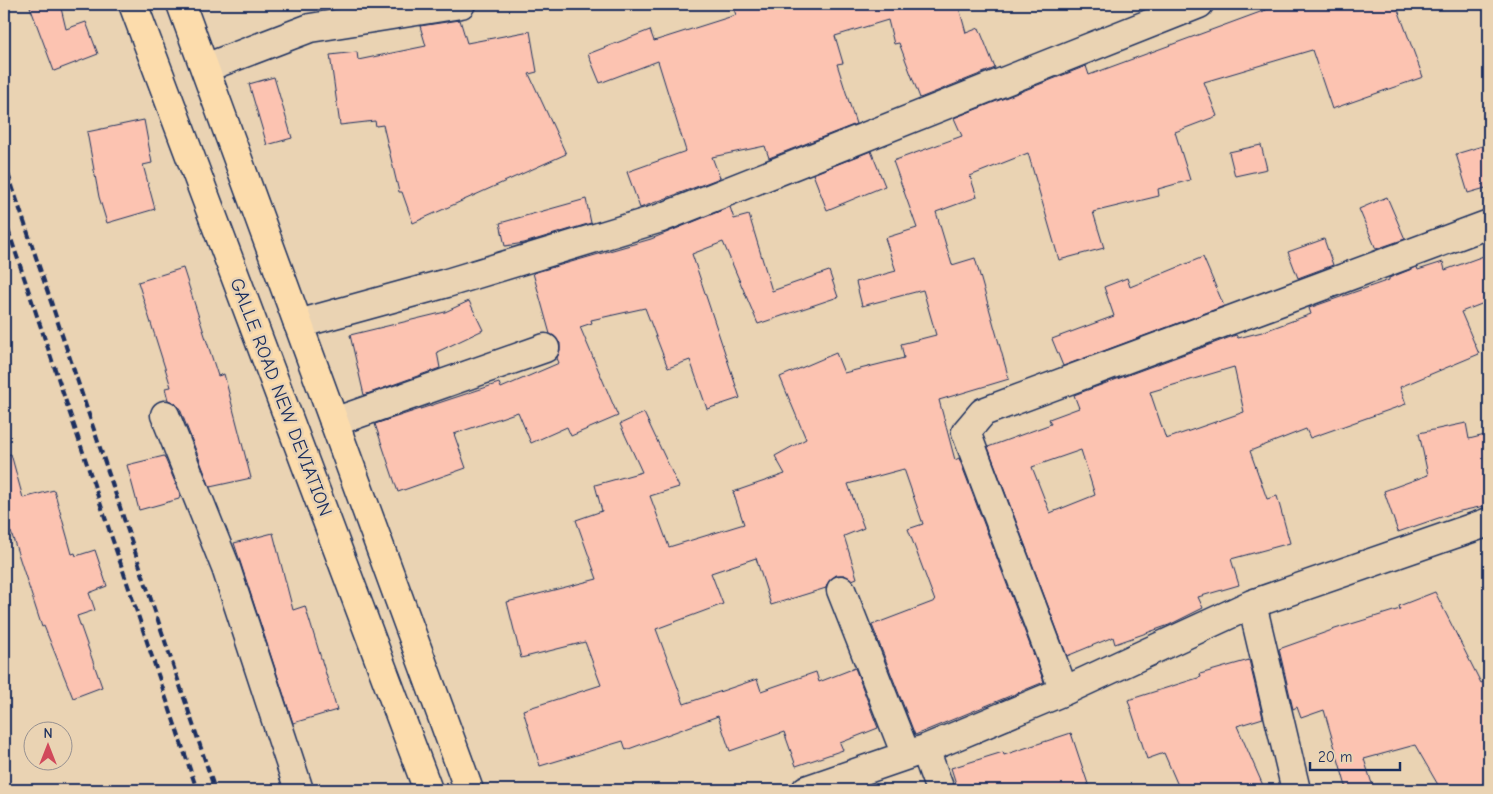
<svg xmlns="http://www.w3.org/2000/svg" width="1493" height="794" font-family="'Comic Neue',sans-serif">
<style>
.building{fill:#fcc3b1;stroke:#1b2f5e;fill-rule:evenodd}
.lines{fill:none;stroke-linecap:round;stroke-linejoin:round}
.street-casing{stroke:#1b2f5e;stroke-width:31}
.primary-casing{stroke:#1b2f5e;stroke-width:31}
.street{stroke:#ead3b3;stroke-width:28}
.primary{stroke:#fcdcac;stroke-width:28}
.rail{stroke:#1b2f5e;stroke-width:4;stroke-dasharray:8 4;stroke-linecap:butt}
.labels{text-anchor:middle;dominant-baseline:central;stroke-width:5;stroke-linejoin:round;paint-order:stroke}
.street-label{font-size:19px;fill:#1b2f5e;stroke:#ead3b3}
</style>
<rect width="100%" height="100%" fill="#ead3b3"/>
<filter id="ink" filterUnits="userSpaceOnUse"><feTurbulence type="fractalNoise" baseFrequency=".02" numOctaves="2"/><feDisplacementMap in="SourceGraphic" scale="10" xChannelSelector="R" yChannelSelector="G"/><feConvolveMatrix kernelMatrix="1 2 1 2 8 2 1 2 1" color-interpolation-filters="sRGB"/></filter>
<g filter="url(#ink)">
<path class="building" d="M 29,4 L 60,4 L 66,29 L 86,22 L 98,54 L 54,71 Z
M 732,4 L 958,4 L 966,33 L 979,28 L 995,68 L 920,98 L 899,43 L 894,44 L 888,20 L 835,36 L 843,63 L 837,64 L 856,124 L 769,158 L 765,146 L 712,157 L 720,178 L 640,208 L 627,172 L 686,151 L 658,61 L 600,83 L 588,54 L 650,30 L 654,41 L 736,15 Z
M 1282,4 L 1396,4 L 1423,77 L 1332,109 L 1312,50 L 1204,82 L 1217,116 L 1175,132 L 1190,180 L 1158,189 L 1159,196 L 1093,212 L 1104,248 L 1059,260 L 1028,153 L 970,176 L 977,197 L 936,212 L 952,265 L 975,258 L 1009,379 L 939,400 L 955,460 L 959,458 L 1044,682 L 915,735 L 872,625 L 935,601 L 908,529 L 923,524 L 904,469 L 848,484 L 864,528 L 844,536 L 857,578 L 852,580 L 844,575 L 836,575 L 829,581 L 826,588 L 771,605 L 756,558 L 711,573 L 723,604 L 656,629 L 684,704 L 757,679 L 761,691 L 816,672 L 819,682 L 855,668 L 878,728 L 840,743 L 843,750 L 796,766 L 784,732 L 730,751 L 718,716 L 626,750 L 623,741 L 540,766 L 523,710 L 601,685 L 585,642 L 521,658 L 507,602 L 597,579 L 576,520 L 602,511 L 595,485 L 642,472 L 620,424 L 644,413 L 679,487 L 650,496 L 669,547 L 744,524 L 733,492 L 785,474 L 775,456 L 806,439 L 780,377 L 836,353 L 844,373 L 904,358 L 901,344 L 936,335 L 923,290 L 862,306 L 856,282 L 896,271 L 885,238 L 917,228 L 893,161 L 962,136 L 954,118 L 1086,66 L 1089,75 Z
M 460,20 L 467,43 L 530,31 L 537,72 L 529,74 L 566,154 L 413,223 L 402,192 L 399,192 L 383,125 L 376,126 L 375,121 L 340,125 L 330,55 L 357,52 L 358,60 L 426,46 L 420,26 Z
M 274,77 L 292,138 L 267,145 L 249,84 Z
M 144,120 L 152,163 L 143,165 L 155,209 L 107,223 L 99,197 L 87,132 Z
M 1489,144 L 1489,187 L 1468,193 L 1456,154 Z
M 1261,145 L 1267,169 L 1235,176 L 1229,152 Z
M 871,151 L 885,186 L 827,210 L 813,174 Z
M 1387,197 L 1405,239 L 1376,249 L 1359,209 Z
M 586,199 L 591,223 L 524,243 L 505,246 L 500,223 Z
M 730,207 L 734,219 L 749,215 L 772,291 L 829,271 L 838,297 L 758,324 L 723,242 L 692,254 L 740,398 L 707,409 L 690,360 L 668,368 L 645,308 L 591,320 L 592,323 L 580,327 L 618,416 L 571,436 L 567,427 L 531,443 L 518,412 L 454,434 L 466,468 L 398,492 L 375,424 L 499,383 L 501,388 L 559,363 L 557,358 L 560,350 L 560,343 L 550,334 L 533,273 L 651,239 Z
M 1324,239 L 1333,265 L 1298,278 L 1288,252 Z
M 1489,254 L 1489,301 L 1461,312 L 1479,354 L 1400,387 L 1406,404 L 1310,438 L 1306,429 L 1250,451 L 1267,499 L 1277,496 L 1290,543 L 1231,559 L 1239,585 L 1198,597 L 1203,608 L 1169,625 L 1115,644 L 1113,637 L 1067,656 L 988,447 L 1051,424 L 1049,419 L 1079,408 L 1074,395 L 1236,335 L 1238,338 L 1262,332 L 1311,314 L 1309,308 L 1389,280 L 1389,278 L 1417,267 L 1418,270 L 1443,262 L 1445,270 ZM 1234,367 L 1244,412 L 1166,439 L 1150,392 ZM 1081,450 L 1095,495 L 1050,513 L 1032,467 Z
M 1203,257 L 1224,306 L 1063,366 L 1052,339 L 1114,316 L 1104,287 L 1127,278 L 1130,287 Z
M 183,268 L 218,376 L 224,374 L 251,478 L 210,487 L 180,409 L 175,403 L 168,400 L 165,388 L 171,387 L 138,282 Z
M 469,301 L 483,330 L 437,352 L 440,368 L 364,395 L 350,335 L 445,312 Z
M 1466,423 L 1469,439 L 1489,434 L 1489,505 L 1456,512 L 1398,532 L 1384,491 L 1428,475 L 1419,433 Z
M 11,454 L 23,498 L 54,490 L 72,554 L 75,553 L 76,556 L 95,550 L 107,586 L 89,593 L 95,610 L 77,616 L 102,687 L 73,698 L 44,626 L 42,627 L 11,532 L 4,533 L 4,455 Z
M 164,456 L 180,494 L 179,499 L 139,510 L 127,465 Z
M 273,533 L 293,610 L 305,606 L 337,710 L 293,723 L 234,543 Z
M 1435,592 L 1481,683 L 1489,679 L 1489,781 L 1472,790 L 1441,790 L 1415,745 L 1364,759 L 1374,790 L 1347,790 L 1324,710 L 1301,718 L 1297,707 L 1293,709 L 1279,649 L 1335,629 L 1400,609 L 1399,606 Z
M 1249,660 L 1263,718 L 1237,726 L 1265,790 L 1180,790 L 1164,753 L 1147,759 L 1128,700 L 1201,677 L 1200,674 Z
M 1071,733 L 1090,790 L 958,790 L 951,768 L 1003,752 L 1004,755 Z"/>
<g class="lines">
<defs>
<path id="street" d="M 205,68 L 310,28 L 461,4
M 298,324 L 447,283 L 661,218 L 1199,4
M 165,415 L 226,568 L 299,790
M 334,422 L 545,348
M 841,590 L 906,755
M 1252,604 L 1296,790
M 1064,691 L 966,432 L 983,412 L 1489,224
M 925,749 L 940,790
M 806,790 L 925,749 L 1064,691 L 1252,604 L 1489,522"/>
<path id="primary" d="M 133,4 L 428,790
M 181,4 L 469,790"/>
</defs>
<use href="#street" class="street-casing"/>
<use href="#primary" class="primary-casing"/>
<use href="#street" class="street"/>
<use href="#primary" class="primary"/>
<path class="rail" d="M 4,162 L 215,790
M 4,218 L 197,790"/>
</g>
</g>
<g class="labels">
<g class="street-label">
<text transform="translate(281 397) rotate(69)">GALLE ROAD NEW DEVIATION</text>
</g>
</g>
<rect width="1493" height="794" fill="none" stroke="#ead3b3" stroke-width="20"/>
<rect x="10" y="10" width="1473" height="774" fill="none" stroke="#1b2f5e" stroke-width="2" filter="url(#ink)"/>
<g transform="translate(48 746)"><circle r="24" fill="#ead3b3" stroke="#979191"/>
<path d="M0-4L9 19L0 12L-9 19Z" fill="#d1495b"/>
<text y="-8" font-size="14" font-weight="bold" text-anchor="middle" fill="#1b2f5e">N</text>
</g>
<path d="M1310 762v8h90v-8" fill="none" stroke="#1b2f5e" stroke-width="2.5"/>
<text x="1318" y="762" font-size="15" fill="#1b2f5e" stroke="#ead3b3" stroke-width="4" paint-order="stroke">20 m</text>
</svg>
